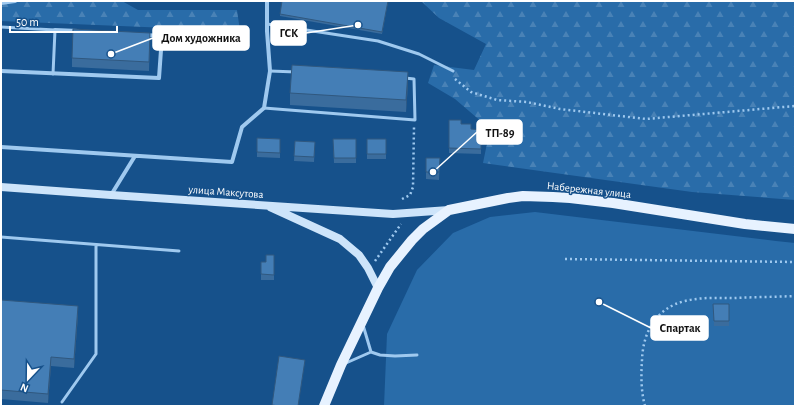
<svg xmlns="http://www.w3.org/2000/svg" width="796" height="407" font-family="'Alegreya Sans',sans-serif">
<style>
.forest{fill:url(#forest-firs)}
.park{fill:#296ca9}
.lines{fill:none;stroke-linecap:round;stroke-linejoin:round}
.path{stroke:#9fc9ef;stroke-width:2.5;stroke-dasharray:2 3;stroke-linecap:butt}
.service{stroke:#9fc9ef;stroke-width:3}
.minor{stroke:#9fc9ef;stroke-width:4}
.secondary{stroke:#cde4fa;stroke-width:8}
.primary{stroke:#e7f2ff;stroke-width:10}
.wall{fill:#3a6c9d}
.shaded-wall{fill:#30587f}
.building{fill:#447eb6;stroke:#30587f}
.labels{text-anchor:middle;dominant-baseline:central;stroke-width:3;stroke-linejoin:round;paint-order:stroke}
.street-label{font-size:11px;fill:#fff;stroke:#16518b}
.leader{fill:none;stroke:#fff;stroke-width:1.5}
.callout-dot{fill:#fff;stroke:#16518b;stroke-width:1.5}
.callout{fill:#fff;stroke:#fff;stroke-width:1.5}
.callout-label{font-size:12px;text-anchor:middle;font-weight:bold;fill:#111}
</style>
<defs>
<pattern id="forest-firs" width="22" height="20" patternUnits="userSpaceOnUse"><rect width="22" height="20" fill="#296ca9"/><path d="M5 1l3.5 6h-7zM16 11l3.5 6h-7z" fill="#4982b6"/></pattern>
</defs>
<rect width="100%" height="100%" fill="#16518b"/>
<path class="forest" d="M 1,1 L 122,1 L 138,10 L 237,10 L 240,31 L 1,21 Z
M 421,1 L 795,1 L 795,200 L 692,192 L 483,163 L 490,129 L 455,99 L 428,83 L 434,65 L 474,70 L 486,44 L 439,18 Z"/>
<path class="park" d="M 535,212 L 776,241 L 795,243 L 795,406 L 384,406 L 387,334 L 417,270 L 453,233 L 490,217 Z"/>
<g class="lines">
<path class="path" d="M 455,79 L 471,92 L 497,100 L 527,102 L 560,109 L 646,119 L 795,106
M 402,199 L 410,195 L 413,187 L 414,127
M 565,259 L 795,262
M 375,261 L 401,224
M 645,406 C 641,392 641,375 642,360 C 643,332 656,308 685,301 C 701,297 718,298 734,298 C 754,297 775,297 795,296"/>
<path class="service" d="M 267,24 L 378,41 L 419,54 L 453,71
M 1,27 L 55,30 L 53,74
M 270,71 L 296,72
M 264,108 L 415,120 L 414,79 L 405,78
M 1,237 L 179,251
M 363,325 L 371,352
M 346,363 L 371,352 L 380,355 L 395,356 L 417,355
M 62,402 L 96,354 L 96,245"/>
<path class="minor" d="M 1,3 L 15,1
M 55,30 L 78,31
M 1,71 L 159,78 L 162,36 L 145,35
M 1,147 L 232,162 L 242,127 L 264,108 L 270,71 L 267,31 L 267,1
M 111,195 L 135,156"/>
<path class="secondary" d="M 1,187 L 111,195 L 393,214 L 449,210
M 270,207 L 340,239 L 359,255 L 368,268 L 378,288"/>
<path class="primary" d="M 324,406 L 341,365 L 378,288 L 390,267 L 412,240 L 423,229 L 449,210 L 508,198 L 523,196 L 553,197 L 570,198 L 613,203 L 745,224 L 795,229"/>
</g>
<path class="wall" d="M 388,1 L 382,34 L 280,16 L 280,14 Z
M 150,33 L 149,71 L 72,67 L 72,58 Z
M 408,84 L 406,112 L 290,105 L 290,93 Z
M 449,120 L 461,124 L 471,129 L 481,130 L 481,154 L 449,153 Z
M 257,138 L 280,139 L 280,158 L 257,157 Z
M 333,139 L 356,139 L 356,163 L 334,163 Z
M 367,139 L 386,139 L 386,159 L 367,159 Z
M 295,141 L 315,142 L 314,162 L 294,161 Z
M 426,158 L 440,158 L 439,180 L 426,179 Z
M 274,255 L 274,280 L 261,280 L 261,262 L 266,262 Z
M 1,300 L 78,315 L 74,368 L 51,366 L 48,403 L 1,399 Z
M 713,304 L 729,321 L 729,326 L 714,326 Z"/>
<path class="shaded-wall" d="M 408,72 L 408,84 L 406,112 L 406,100 Z
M 78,306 L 78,315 L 74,368 L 74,359 Z
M 51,357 L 51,366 L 48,403 L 48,394 Z"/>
<path class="building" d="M 282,1 L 388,1 L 382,32 L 280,14 Z
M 73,29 L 150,33 L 149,62 L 72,58 Z
M 292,65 L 408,72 L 406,100 L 290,93 Z
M 449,120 L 461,120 L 461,124 L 471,124 L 471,129 L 481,130 L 481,149 L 449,148 Z
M 257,138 L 280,139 L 280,153 L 257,152 Z
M 333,139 L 356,139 L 356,158 L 334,158 Z
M 367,139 L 386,139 L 386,154 L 367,154 Z
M 295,141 L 315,142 L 314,157 L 294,156 Z
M 426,158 L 440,158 L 439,172 L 426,172 Z
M 266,255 L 274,255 L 274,275 L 261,274 L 261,262 L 266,262 Z
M 1,300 L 78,306 L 74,359 L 51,357 L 48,394 L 1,390 Z
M 713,304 L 729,304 L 729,321 L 714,321 Z
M 279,356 L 305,360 L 298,406 L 279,406 L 272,405 Z"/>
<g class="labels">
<g class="street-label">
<text transform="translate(589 190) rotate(6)">Набережная улица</text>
<text transform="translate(226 192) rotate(4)">улица Максутова</text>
</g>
</g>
<path class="leader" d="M358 25L306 33M111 54L153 38M433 172L477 132M599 302L651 328"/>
<g class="callout-dot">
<circle cx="358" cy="25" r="4"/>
<circle cx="111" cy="54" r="4"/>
<circle cx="433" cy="172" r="4"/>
<circle cx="599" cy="302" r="4"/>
</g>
<g class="callout">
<rect x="271" y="21" width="35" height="24" rx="4"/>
<rect x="153" y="26" width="96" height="24" rx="4"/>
<rect x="477" y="120" width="45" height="24" rx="4"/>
<rect x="651" y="316" width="57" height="24" rx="4"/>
</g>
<g class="callout-label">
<text x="289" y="37">ГСК</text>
<text x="201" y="42">Дом художника</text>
<text x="500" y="137">ТП-89</text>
<text x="680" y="332">Спартак</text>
</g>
<rect width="796" height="407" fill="none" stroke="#ffffff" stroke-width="4"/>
<g transform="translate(28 379) rotate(202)" stroke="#16518b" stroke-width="3" paint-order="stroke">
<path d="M0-3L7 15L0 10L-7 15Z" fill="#ffffff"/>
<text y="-6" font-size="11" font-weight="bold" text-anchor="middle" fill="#ffffff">N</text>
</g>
<path d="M10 26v6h107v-6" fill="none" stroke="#ffffff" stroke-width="2"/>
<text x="16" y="26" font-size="12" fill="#ffffff" stroke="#16518b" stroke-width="3" paint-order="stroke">50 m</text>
</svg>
